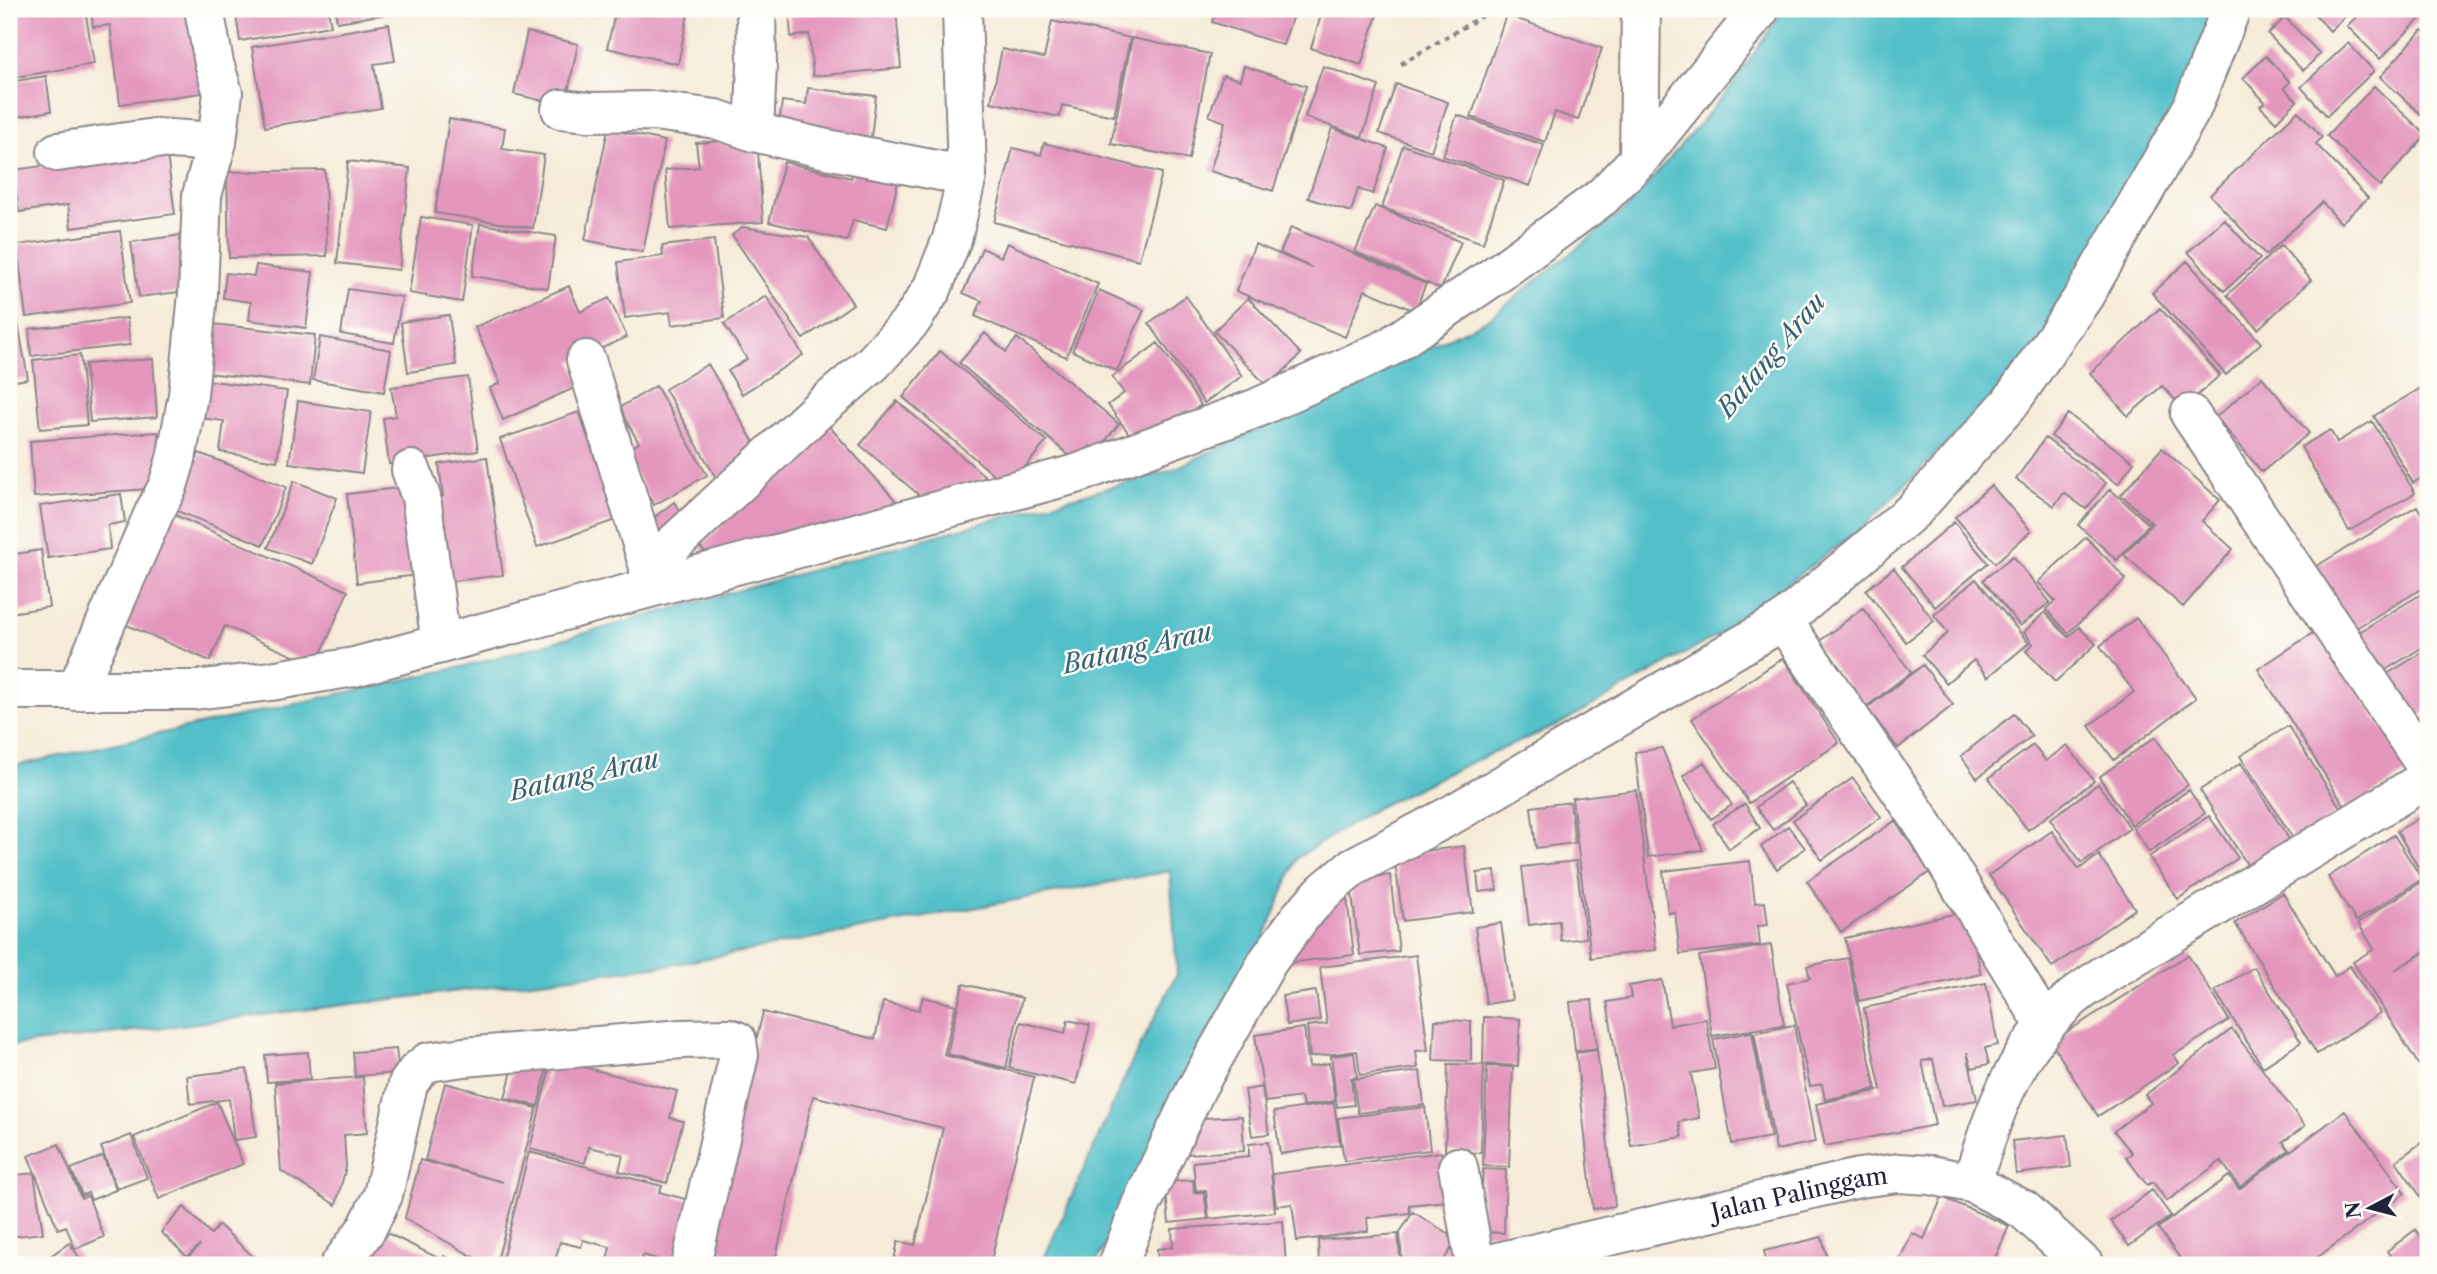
<svg xmlns="http://www.w3.org/2000/svg" width="2437" height="1274" font-family="'Libre Caslon Text',serif">
<style>
.water{fill:#52c0c9;stroke:#3a7182;stroke-width:2}
.building{fill:#e496bd}
.lines{fill:none;stroke-linecap:round;stroke-linejoin:round}
.minor-casing{stroke:#8c868a;stroke-width:42}
.path{stroke:#8c868a;stroke-width:4.5;stroke-dasharray:5 5;stroke-linecap:butt}
.minor{stroke:#fff;stroke-width:38}
.labels{text-anchor:middle;dominant-baseline:central;stroke-width:5;stroke-linejoin:round;paint-order:stroke}
.street-label{font-size:24px;fill:#22223b;stroke:#fdfcf7}
.water-label{font-size:26px;font-style:italic;fill:#356174;stroke:#fdfcf7}
</style>
<rect width="100%" height="100%" fill="#fdfcf7"/>
<filter id="ink" filterUnits="userSpaceOnUse"><feTurbulence type="fractalNoise" baseFrequency=".0143" numOctaves="2"/><feDisplacementMap in="SourceGraphic" scale="14" xChannelSelector="R" yChannelSelector="G"/><feConvolveMatrix kernelMatrix="1 2 1 2 8 2 1 2 1" color-interpolation-filters="sRGB"/></filter>
<filter id="wash" filterUnits="userSpaceOnUse"><feTurbulence type="fractalNoise" baseFrequency=".00686" numOctaves="4" result="noise"/><feDisplacementMap in="SourceGraphic" scale="28" xChannelSelector="R" yChannelSelector="G"/><feGaussianBlur stdDeviation="1.57" result="paint"/><feColorMatrix in="noise" values="0 0 0 0 0 0 0 0 0 0 0 0 0 0 0 0 0 1.4 0 .05"/><feComposite in="paint" operator="in"/></filter>
<g filter="url(#wash)">
<rect width="100%" height="100%" fill="#f6ebd8"/>
<path class="water" d="M 1784,9 L 2215,9 L 2178,110 L 2026,364 L 1863,527 L 1718,635 L 1556,726 L 1465,765 L 1378,807 L 1297,858 L 1263,941 L 1095,1265 L 1041,1265 L 1130,1066 L 1177,974 L 1170,871 L 671,965 L 9,1046 L 9,767 L 470,665 L 1172,470 L 1487,320 L 1628,207 L 1731,87 Z"/>
<g id="blocks">
<path class="building" d="M 9,9 L 85,9 L 94,64 L 16,77 L 9,32 Z
M 91,9 L 191,9 L 202,93 L 120,104 L 110,25 L 93,27 Z
M 235,9 L 328,9 L 331,26 L 240,41 Z
M 335,9 L 392,9 L 393,13 L 337,22 Z
M 616,9 L 689,9 L 678,64 L 607,48 Z
M 789,9 L 823,9 L 823,11 L 896,9 L 901,68 L 813,76 L 809,34 L 791,37 Z
M 1216,9 L 1295,9 L 1283,45 L 1212,22 Z
M 1323,9 L 1379,9 L 1361,65 L 1311,48 Z
M 2310,9 L 2353,9 L 2330,31 Z
M 2364,9 L 2416,9 L 2423,16 L 2380,59 L 2347,26 Z
M 1506,15 L 1602,48 L 1578,120 L 1555,112 L 1545,142 L 1471,117 Z
M 2285,17 L 2320,54 L 2303,71 L 2268,34 Z
M 1052,21 L 1130,38 L 1114,116 L 1062,105 L 1060,117 L 991,102 L 1002,49 L 1044,58 Z
M 389,24 L 395,61 L 374,64 L 381,108 L 265,127 L 252,47 Z
M 2422,30 L 2428,35 L 2428,121 L 2380,77 Z
M 527,32 L 578,44 L 565,106 L 514,94 Z
M 1132,38 L 1210,54 L 1189,159 L 1111,144 Z
M 2348,43 L 2374,71 L 2327,116 L 2301,87 Z
M 2266,56 L 2290,82 L 2284,88 L 2297,101 L 2276,122 L 2260,106 L 2265,102 L 2243,78 Z
M 1244,66 L 1306,86 L 1273,191 L 1210,171 L 1225,122 L 1209,116 L 1223,75 L 1240,80 Z
M 1323,66 L 1379,86 L 1362,137 L 1305,117 Z
M 46,76 L 51,111 L 10,118 L 9,82 Z
M 1396,84 L 1448,102 L 1431,151 L 1379,133 Z
M 2374,86 L 2426,135 L 2380,186 L 2327,136 Z
M 808,88 L 876,96 L 870,146 L 778,135 L 782,101 L 806,104 Z
M 2298,111 L 2322,137 L 2316,144 L 2368,198 L 2341,223 L 2322,202 L 2266,255 L 2210,195 Z
M 1457,115 L 1544,145 L 1530,186 L 1443,156 Z
M 449,119 L 505,128 L 502,149 L 544,155 L 533,228 L 435,213 Z
M 1332,128 L 1388,148 L 1373,194 L 1358,189 L 1351,212 L 1308,198 Z
M 608,129 L 665,141 L 643,252 L 585,240 Z
M 757,138 L 763,222 L 670,229 L 665,170 L 699,167 L 696,143 Z
M 1044,143 L 1162,173 L 1139,260 L 994,222 L 1013,148 L 1041,155 Z
M 1403,145 L 1504,180 L 1483,243 L 1382,208 Z
M 166,148 L 175,214 L 71,228 L 68,205 L 19,212 L 14,170 Z
M 348,161 L 410,168 L 399,270 L 337,263 Z
M 784,162 L 851,178 L 854,168 L 899,178 L 887,228 L 853,220 L 847,241 L 769,222 Z
M 325,170 L 327,256 L 229,258 L 227,172 Z
M 1375,206 L 1461,242 L 1441,289 L 1355,252 Z
M 421,217 L 473,225 L 462,302 L 409,293 Z
M 2224,219 L 2260,259 L 2224,291 L 2188,252 Z
M 480,224 L 556,236 L 548,288 L 472,276 Z
M 743,227 L 808,237 L 853,304 L 803,339 L 732,235 Z
M 1291,227 L 1426,284 L 1415,311 L 1365,290 L 1345,337 L 1236,291 L 1255,244 L 1312,268 L 1280,253 Z
M 120,231 L 130,303 L 26,317 L 17,245 Z
M 182,235 L 188,291 L 139,297 L 131,242 Z
M 714,240 L 724,318 L 672,325 L 670,312 L 625,318 L 618,262 L 663,256 L 662,246 Z
M 1007,243 L 1098,284 L 1066,357 L 975,316 L 982,301 L 963,293 L 982,248 L 1001,257 Z
M 2281,245 L 2311,280 L 2258,329 L 2227,295 Z
M 2187,261 L 2261,343 L 2226,375 L 2152,293 Z
M 256,265 L 313,272 L 306,328 L 249,320 L 251,302 L 223,298 L 226,273 L 254,276 Z
M 569,286 L 580,312 L 609,298 L 627,337 L 571,362 L 581,385 L 503,420 L 490,388 L 500,383 L 475,327 Z
M 9,289 L 12,289 L 28,379 L 9,382 Z
M 348,289 L 402,297 L 394,343 L 341,334 Z
M 1099,290 L 1144,310 L 1117,371 L 1072,351 Z
M 766,296 L 803,355 L 742,394 L 728,371 L 747,359 L 724,324 Z
M 1186,296 L 1242,376 L 1204,403 L 1149,323 Z
M 1248,298 L 1301,354 L 1268,387 L 1214,331 Z
M 2160,308 L 2220,375 L 2183,408 L 2162,386 L 2128,416 L 2090,373 Z
M 449,315 L 456,365 L 408,372 L 401,322 Z
M 127,318 L 130,345 L 31,356 L 29,329 Z
M 212,324 L 315,335 L 310,385 L 208,373 Z
M 985,333 L 1006,352 L 1017,338 L 1119,424 L 1097,451 L 1090,446 L 1077,462 L 959,363 Z
M 320,337 L 391,350 L 384,392 L 313,380 Z
M 1158,343 L 1201,405 L 1154,437 L 1133,439 L 1108,405 L 1124,393 L 1112,377 Z
M 940,351 L 1047,441 L 1008,487 L 903,397 Z
M 80,355 L 87,425 L 40,429 L 33,360 Z
M 153,359 L 157,417 L 90,422 L 85,364 Z
M 708,364 L 760,453 L 716,478 L 665,389 Z
M 468,377 L 478,451 L 389,464 L 383,418 L 396,416 L 391,387 Z
M 2262,377 L 2309,433 L 2262,472 L 2216,417 Z
M 205,380 L 287,391 L 277,461 L 220,452 L 224,421 L 201,418 Z
M 2426,385 L 2428,390 L 2428,474 L 2413,483 L 2374,416 Z
M 656,386 L 707,475 L 654,505 L 623,453 L 639,443 L 619,408 Z
M 298,401 L 371,412 L 362,473 L 289,463 Z
M 897,401 L 985,476 L 975,488 L 925,500 L 860,445 Z
M 579,412 L 616,520 L 537,547 L 500,439 Z
M 2068,414 L 2134,462 L 2118,484 L 2051,436 Z
M 2372,421 L 2415,493 L 2349,531 L 2301,447 L 2330,430 L 2337,442 Z
M 827,424 L 905,511 L 715,564 L 700,547 Z
M 158,432 L 162,488 L 34,497 L 30,441 Z
M 2045,438 L 2106,483 L 2086,509 L 2064,493 L 2054,506 L 2016,479 Z
M 2162,448 L 2220,500 L 2202,521 L 2233,549 L 2183,607 L 2124,555 L 2152,523 L 2121,495 Z
M 199,453 L 286,487 L 263,545 L 177,511 Z
M 487,457 L 503,575 L 438,583 L 427,498 L 443,496 L 439,464 Z
M 294,481 L 337,498 L 312,564 L 268,548 Z
M 1991,485 L 2031,531 L 1995,563 L 1955,517 Z
M 407,487 L 417,575 L 357,583 L 347,494 Z
M 2110,489 L 2149,524 L 2117,560 L 2078,525 Z
M 121,494 L 125,522 L 108,525 L 110,549 L 48,558 L 40,506 Z
M 674,502 L 690,524 L 663,544 L 647,523 Z
M 9,505 L 16,543 L 9,544 Z
M 2417,506 L 2428,525 L 2428,585 L 2351,631 L 2313,568 Z
M 163,510 L 348,591 L 316,666 L 225,626 L 210,661 L 115,620 Z
M 1954,522 L 1988,563 L 1935,607 L 1902,567 Z
M 2086,537 L 2126,579 L 2068,633 L 2046,609 L 2055,601 L 2038,582 Z
M 41,550 L 49,607 L 9,613 L 9,555 Z
M 2013,556 L 2050,602 L 2020,626 L 1983,580 Z
M 1894,568 L 1934,621 L 1906,642 L 1866,590 Z
M 1976,579 L 2029,643 L 1988,677 L 1974,660 L 1946,683 L 1922,655 L 1948,633 L 1934,615 Z
M 2428,590 L 2428,644 L 2377,675 L 2354,635 Z
M 1863,608 L 1911,672 L 1865,708 L 1816,644 Z
M 2045,612 L 2068,637 L 2079,627 L 2096,644 L 2055,682 L 2026,651 L 2033,644 L 2024,632 Z
M 2136,618 L 2196,698 L 2114,760 L 2089,726 L 2134,692 L 2100,646 Z
M 2319,629 L 2409,771 L 2347,810 L 2258,669 Z
M 2428,649 L 2428,711 L 2410,722 L 2382,677 Z
M 1783,658 L 1839,743 L 1749,803 L 1692,719 Z
M 1923,665 L 1953,705 L 1898,748 L 1867,708 Z
M 2014,714 L 2032,736 L 1977,778 L 1961,756 Z
M 2288,726 L 2342,810 L 2295,841 L 2240,756 Z
M 2155,737 L 2188,785 L 2132,825 L 2099,777 Z
M 2033,745 L 2046,761 L 2067,745 L 2094,781 L 2028,830 L 1989,778 Z
M 1662,748 L 1703,850 L 1648,857 L 1635,752 Z
M 1704,762 L 1732,805 L 1711,819 L 1683,776 Z
M 2241,763 L 2289,839 L 2248,866 L 2200,790 Z
M 1853,778 L 1881,817 L 1822,860 L 1793,820 Z
M 1789,782 L 1806,805 L 1773,830 L 1756,807 Z
M 2098,784 L 2130,828 L 2082,863 L 2050,819 Z
M 1636,790 L 1656,950 L 1591,958 L 1572,798 Z
M 2189,790 L 2205,813 L 2149,852 L 2133,828 Z
M 1570,802 L 1575,843 L 1536,848 L 1531,807 Z
M 1745,804 L 1760,828 L 1729,849 L 1713,824 Z
M 2428,813 L 2428,874 L 2424,877 L 2397,831 Z
M 2209,816 L 2238,858 L 2178,899 L 2149,857 Z
M 1895,821 L 1930,872 L 1841,932 L 1807,881 Z
M 1788,826 L 1805,848 L 1777,869 L 1761,847 Z
M 2052,831 L 2079,869 L 2099,855 L 2135,909 L 2052,967 L 1989,875 Z
M 2394,835 L 2422,879 L 2356,921 L 2328,877 Z
M 1464,846 L 1473,912 L 1403,921 L 1394,855 Z
M 1576,861 L 1586,938 L 1561,941 L 1559,921 L 1529,925 L 1522,867 Z
M 1750,861 L 1755,903 L 1765,902 L 1768,925 L 1758,926 L 1760,945 L 1680,954 L 1675,912 L 1668,913 L 1663,871 Z
M 1495,871 L 1497,890 L 1479,892 L 1477,873 Z
M 1390,875 L 1399,951 L 1360,955 L 1350,880 Z
M 2423,881 L 2428,890 L 2428,949 L 2395,970 L 2428,950 L 2428,1059 L 2419,1065 L 2353,962 L 2374,949 L 2358,923 Z
M 2283,893 L 2335,976 L 2350,966 L 2380,1013 L 2317,1054 L 2235,923 Z
M 1347,898 L 1354,955 L 1288,963 L 1322,901 Z
M 1967,911 L 1981,974 L 1859,1001 L 1845,938 Z
M 1501,923 L 1512,1000 L 1486,1004 L 1475,927 Z
M 1771,945 L 1784,1025 L 1712,1036 L 1699,956 Z
M 1416,955 L 1428,1050 L 1416,1051 L 1418,1068 L 1360,1075 L 1357,1051 L 1310,1057 L 1307,1026 L 1327,1024 L 1320,967 Z
M 2188,955 L 2229,1020 L 2174,1055 L 2179,1063 L 2098,1116 L 2051,1042 Z
M 1848,958 L 1876,1089 L 1825,1100 L 1822,1084 L 1810,1086 L 1787,983 L 1810,978 L 1807,966 Z
M 2254,967 L 2301,1042 L 2263,1067 L 2215,991 Z
M 1662,980 L 1670,1025 L 1706,1019 L 1715,1069 L 1691,1073 L 1699,1118 L 1679,1122 L 1682,1137 L 1631,1146 L 1607,1002 L 1631,998 L 1629,986 Z
M 1986,983 L 1998,1045 L 1985,1048 L 1989,1064 L 1972,1068 L 1967,1052 L 1977,1100 L 1942,1106 L 1933,1059 L 1922,1061 L 1935,1125 L 1825,1146 L 1816,1104 L 1881,1090 L 1864,1008 Z
M 963,984 L 1022,998 L 1006,1068 L 947,1054 Z
M 1316,991 L 1320,1020 L 1287,1025 L 1282,996 Z
M 923,997 L 956,1005 L 944,1055 L 1034,1077 L 990,1265 L 969,1260 L 968,1265 L 893,1265 L 898,1241 L 915,1245 L 943,1128 L 813,1096 L 774,1265 L 703,1265 L 763,1012 L 875,1039 L 883,1002 L 919,1010 Z
M 1592,1000 L 1597,1048 L 1575,1051 L 1570,1002 Z
M 1484,1017 L 1520,1019 L 1518,1066 L 1483,1064 Z
M 1068,1020 L 1090,1025 L 1076,1084 L 1009,1068 L 1021,1022 L 1065,1033 Z
M 1435,1020 L 1471,1021 L 1471,1061 L 1433,1060 Z
M 1794,1025 L 1815,1142 L 1776,1150 L 1754,1033 Z
M 1304,1028 L 1309,1067 L 1329,1063 L 1335,1101 L 1303,1106 L 1301,1097 L 1265,1102 L 1255,1035 Z
M 2232,1029 L 2305,1126 L 2283,1142 L 2289,1150 L 2240,1187 L 2221,1161 L 2167,1201 L 2153,1182 L 2147,1185 L 2126,1157 L 2132,1153 L 2114,1131 L 2151,1103 L 2145,1095 Z
M 1752,1032 L 1771,1137 L 1732,1144 L 1713,1039 Z
M 396,1049 L 399,1073 L 355,1076 L 353,1052 Z
M 1597,1050 L 1615,1206 L 1593,1209 L 1576,1053 Z
M 308,1052 L 310,1079 L 267,1082 L 265,1055 Z
M 1354,1053 L 1357,1077 L 1351,1078 L 1354,1105 L 1337,1107 L 1331,1056 Z
M 552,1059 L 677,1091 L 670,1118 L 683,1121 L 667,1183 L 619,1171 L 623,1155 L 589,1147 L 585,1163 L 530,1149 Z
M 515,1060 L 547,1068 L 538,1106 L 505,1098 Z
M 1448,1064 L 1484,1065 L 1481,1153 L 1445,1151 Z
M 1487,1066 L 1513,1067 L 1509,1167 L 1483,1166 Z
M 247,1069 L 256,1137 L 234,1140 L 229,1099 L 190,1104 L 187,1076 Z
M 1420,1071 L 1424,1105 L 1358,1113 L 1353,1079 Z
M 363,1077 L 367,1133 L 344,1135 L 346,1167 L 336,1205 L 281,1171 L 275,1083 Z
M 445,1083 L 537,1108 L 496,1265 L 488,1265 L 405,1218 L 420,1160 L 503,1182 L 425,1160 Z
M 1262,1087 L 1269,1134 L 1252,1136 L 1245,1090 Z
M 217,1102 L 243,1164 L 159,1199 L 134,1137 Z
M 1334,1103 L 1340,1145 L 1280,1154 L 1274,1112 Z
M 1425,1107 L 1430,1150 L 1344,1161 L 1338,1118 Z
M 2345,1111 L 2405,1193 L 2307,1265 L 2185,1265 L 2158,1228 L 2229,1176 L 2239,1189 Z
M 1242,1116 L 1244,1151 L 1186,1154 L 1185,1119 Z
M 131,1135 L 147,1178 L 117,1189 L 101,1147 Z
M 2067,1135 L 2071,1167 L 2016,1174 L 2012,1141 Z
M 2428,1138 L 2428,1207 L 2396,1161 Z
M 1268,1142 L 1275,1212 L 1209,1219 L 1206,1190 L 1196,1191 L 1193,1162 L 1249,1156 L 1249,1144 Z
M 59,1144 L 81,1198 L 88,1196 L 104,1237 L 75,1249 L 66,1226 L 58,1229 L 28,1156 Z
M 529,1152 L 662,1186 L 659,1192 L 689,1200 L 673,1264 L 643,1255 L 640,1265 L 606,1265 L 610,1247 L 583,1240 L 581,1247 L 560,1242 L 554,1265 L 523,1265 L 502,1260 Z
M 1441,1152 L 1447,1201 L 1409,1205 L 1410,1213 L 1367,1218 L 1368,1231 L 1297,1241 L 1292,1204 L 1276,1206 L 1272,1174 Z
M 103,1156 L 116,1190 L 91,1200 L 88,1193 L 82,1195 L 71,1169 Z
M 1483,1169 L 1506,1170 L 1504,1233 L 1480,1232 Z
M 34,1173 L 43,1233 L 9,1237 L 9,1176 Z
M 1193,1180 L 1194,1193 L 1204,1192 L 1208,1219 L 1169,1223 L 1165,1182 Z
M 2152,1190 L 2171,1216 L 2129,1246 L 2111,1221 Z
M 1942,1197 L 2009,1226 L 1992,1265 L 1905,1265 L 1898,1263 L 1912,1233 L 1924,1239 Z
M 184,1207 L 211,1234 L 219,1225 L 262,1265 L 181,1265 L 200,1245 L 187,1257 L 161,1232 Z
M 1413,1212 L 1457,1239 L 1441,1265 L 1402,1265 L 1400,1232 Z
M 1283,1221 L 1286,1265 L 1158,1265 L 1157,1249 L 1173,1247 L 1172,1229 Z
M 381,1230 L 442,1260 L 444,1256 L 463,1265 L 371,1265 L 365,1262 Z
M 2415,1230 L 2428,1248 L 2428,1265 L 2397,1265 L 2387,1251 Z
M 1398,1234 L 1401,1265 L 1319,1265 L 1318,1240 Z
M 1822,1237 L 1829,1265 L 1767,1265 L 1764,1251 Z
M 69,1243 L 85,1265 L 38,1265 Z"/>
</g>
</g>
<g filter="url(#ink)">
<use href="#blocks" fill-opacity="0" stroke="#8c868a" stroke-width="2"/>
<g class="lines">
<defs>
<g id="minor">
<path d="M 561,109 L 589,112 L 654,111 L 716,119 L 754,132 L 826,149 L 967,176"/>
<path d="M 754,132 L 757,65 L 756,9"/>
<path d="M 57,152 L 155,138 L 217,142"/>
<path d="M 1639,159 L 1641,9"/>
<path d="M 586,360 L 649,567"/>
<path d="M 2190,414 L 2428,769"/>
<path d="M 411,470 L 421,497 L 441,644"/>
<path d="M 649,587 L 649,567 L 818,410 L 873,363 L 912,320 L 932,289 L 952,239 L 967,176 L 962,9"/>
<path d="M 1783,621 L 1920,819 L 2045,1025"/>
<path d="M 9,690 L 194,690 L 271,681 L 354,667 L 1076,474 L 1257,408 L 1388,348 L 1500,272 L 1602,197 L 1639,159 L 1760,9"/>
<path d="M 76,691 L 154,513 L 168,486 L 176,459 L 188,395 L 198,294 L 202,195 L 217,142 L 223,93 L 214,63 L 204,9"/>
<path d="M 1458,1167 L 1475,1265"/>
<path d="M 1972,1183 C 1992,1115 2015,1050 2069,1001 C 2080,991 2092,984 2104,975 L 2428,778"/>
<path d="M 340,1265 L 367,1228 L 383,1195 L 408,1084 L 417,1071 L 428,1062 L 464,1057 L 682,1039 L 729,1038 L 737,1041 L 739,1055 L 691,1265"/>
<path d="M 1118,1265 L 1141,1205 L 1196,1089 L 1268,961 L 1301,916 L 1324,891 L 1353,867 L 1453,814 L 1783,621 L 1914,510 L 2010,403 L 2084,296 L 2191,110 L 2231,9"/>
<path id="s1" d="M 1493,1265 L 1498,1262 L 1859,1178 L 1899,1173 L 1930,1175 L 1972,1183 L 2024,1210 L 2084,1265"/>
</g>
</defs>
<use href="#minor" class="minor-casing"/>
<path class="path" d="M 1689,9 L 1705,11
M 1401,64 L 1494,9"/>
<use href="#minor" class="minor"/>
</g>
</g>
<g class="labels">
<g class="street-label">
<text stroke="none"><textPath href="#s1" startOffset="315">Jalan Palinggam</textPath></text>
</g>
<g class="water-label">
<text transform="translate(1771 355) rotate(-50)">Batang Arau</text>
<text transform="translate(1137 648) rotate(-13)">Batang Arau</text>
<text transform="translate(584 775) rotate(-13)">Batang Arau</text>
</g>
</g>
<rect width="2437" height="1274" fill="none" stroke="#fdfcf7" stroke-width="35"/>
<g transform="translate(2370 1208) rotate(263)" stroke="#fdfcf7" stroke-width="5" paint-order="stroke">
<path d="M0-5L12 26L0 18L-12 26Z" fill="#22223b"/>
<text y="-10" font-size="19" font-weight="bold" text-anchor="middle" fill="#22223b">N</text>
</g>
</svg>
